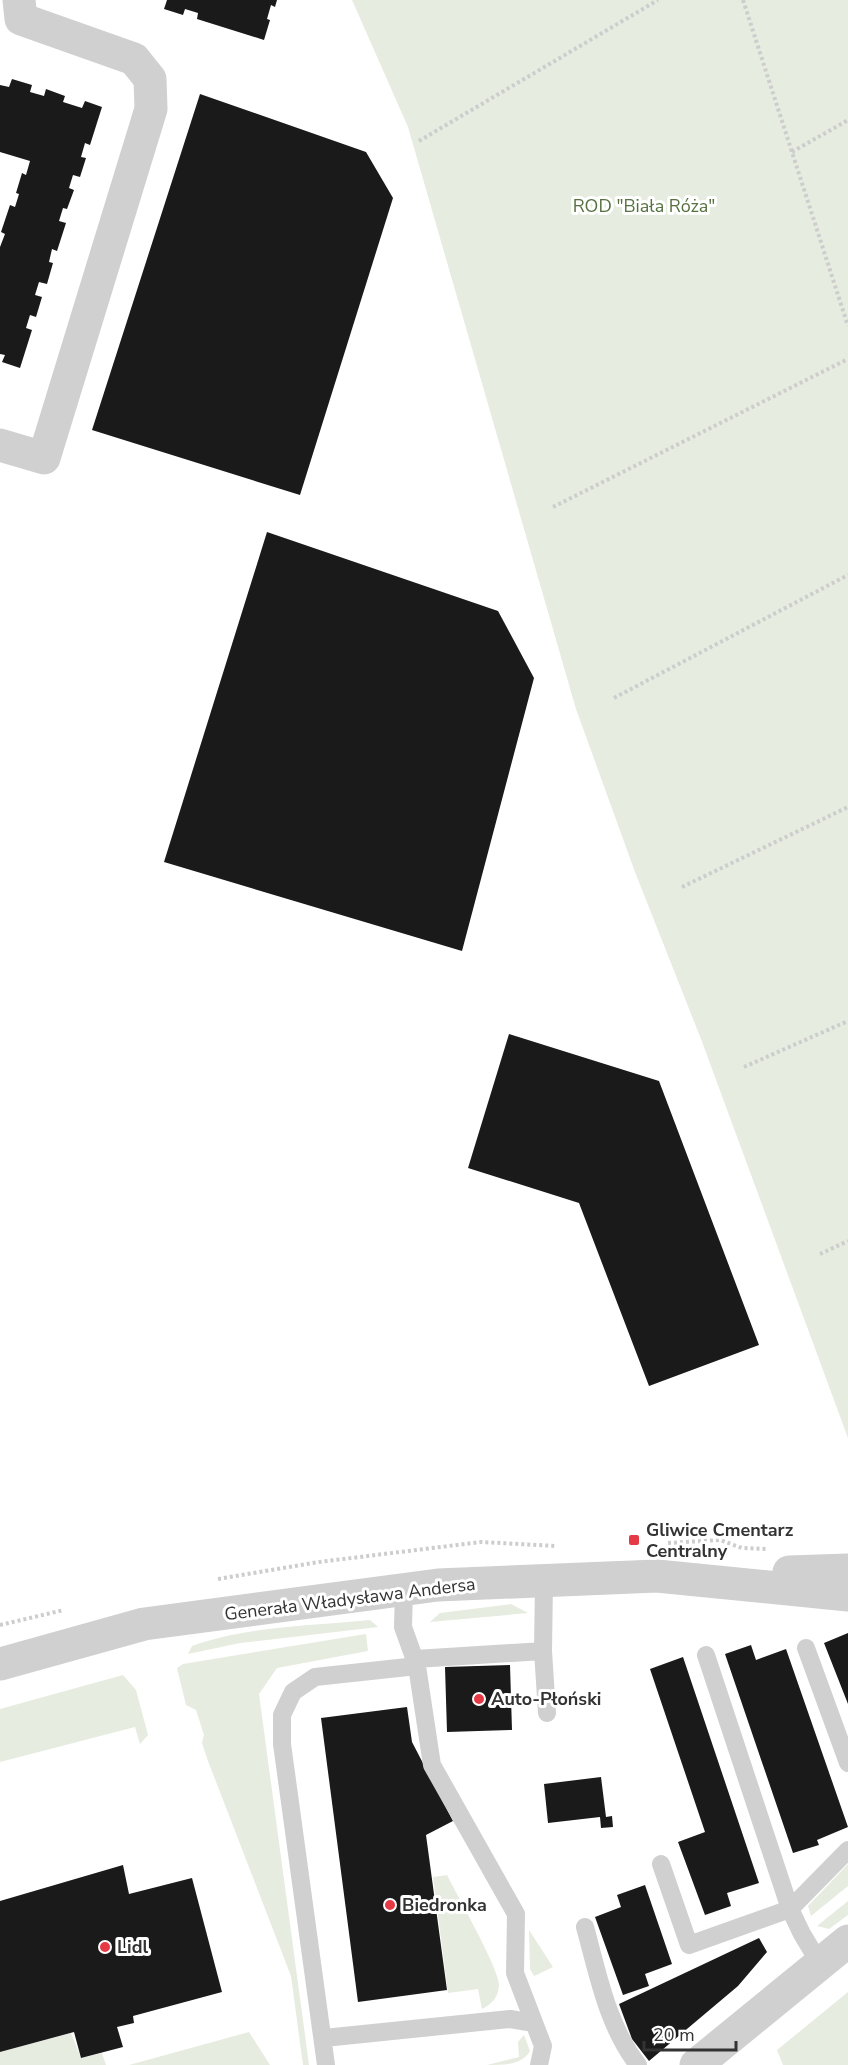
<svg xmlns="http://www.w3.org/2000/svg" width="848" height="2065" font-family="'Nunito Sans',sans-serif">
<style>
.green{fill:#e6ecdf}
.building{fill:#1a1a1a}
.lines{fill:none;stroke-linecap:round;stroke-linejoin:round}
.path{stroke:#cdcdcd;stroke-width:4;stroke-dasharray:3 3;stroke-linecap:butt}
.service{stroke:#d0d0d0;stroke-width:18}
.minor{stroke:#d0d0d0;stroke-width:33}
.tertiary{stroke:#d0d0d0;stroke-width:33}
.poi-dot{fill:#e63946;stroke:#fff;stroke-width:2}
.labels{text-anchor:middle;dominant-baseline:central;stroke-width:6;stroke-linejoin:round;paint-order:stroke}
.park-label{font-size:18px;fill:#56703f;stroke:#fff}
.poi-label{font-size:18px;font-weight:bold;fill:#333;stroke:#fff;text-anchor:start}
.street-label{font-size:18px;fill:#333;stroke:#fff}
</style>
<rect width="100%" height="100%" fill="#fff"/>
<path class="green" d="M 352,0 L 848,0 L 848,1438 L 701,1039 L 635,872 L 576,709 L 408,127 Z
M 511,1604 L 528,1613 L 430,1622 L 440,1613 Z
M 370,1620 L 378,1627 L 240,1643 L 188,1654 L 192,1646 C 248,1626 311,1626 370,1620 Z
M 366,1634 L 368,1651 L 277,1668 L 259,1694 L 309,2065 L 303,2065 L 291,1976 L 208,1761 L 202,1743 L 204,1735 L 196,1710 L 186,1705 L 177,1668 L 183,1664 Z
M 123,1675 L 136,1690 L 148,1735 L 140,1744 L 135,1727 L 0,1762 L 0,1709 Z
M 848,1864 L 848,1886 L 811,1916 L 808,1906 Z
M 447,1875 C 457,1895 498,1967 499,1984 C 499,1997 492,2004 482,2009 L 478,1989 L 448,1993 L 433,1877 Z
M 848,1901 L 848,1915 L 829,1929 L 817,1926 Z
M 529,1930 L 553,1967 L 534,1976 L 530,1969 Z
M 848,1992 L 848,2065 L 783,2065 L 777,2050 Z
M 249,2032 L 270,2065 L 129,2065 Z
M 71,2033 L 81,2058 L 102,2053 L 106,2065 L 0,2065 L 0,2052 Z
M 524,2035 L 530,2051 C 522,2065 505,2065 487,2065 L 519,2057 L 518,2042 Z"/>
<path class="building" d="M 167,0 L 277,0 L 275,7 L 271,5 L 267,19 L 270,20 L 264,40 L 197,19 L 198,13 L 185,9 L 183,15 L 164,9 Z
M 12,79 L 32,85 L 30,92 L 44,96 L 46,89 L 65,96 L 63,102 L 82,108 L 85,101 L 102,107 L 90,145 L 85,143 L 81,157 L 86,158 L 80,177 L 73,175 L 69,188 L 74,190 L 67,209 L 63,208 L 59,221 L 66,223 L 57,251 L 52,249 L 49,262 L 53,263 L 47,284 L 39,282 L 35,295 L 42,297 L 36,317 L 30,315 L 26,328 L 32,330 L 20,368 L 2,362 L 5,355 L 0,354 L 0,247 L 5,234 L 1,232 L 10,205 L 15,207 L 19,194 L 16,193 L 22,173 L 26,175 L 30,161 L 0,152 L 0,85 L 9,87 Z
M 200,94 L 366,152 L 393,198 L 300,495 L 92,430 Z
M 267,532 L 498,611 L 534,678 L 462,951 L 164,862 Z
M 509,1034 L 659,1081 L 759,1345 L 649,1386 L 579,1203 L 468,1168 Z
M 848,1633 L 848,1704 L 824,1643 Z
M 751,1645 L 756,1660 L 786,1649 L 848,1827 L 817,1840 L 819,1845 L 793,1853 L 725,1654 Z
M 683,1657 L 759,1883 L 727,1893 L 731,1906 L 705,1915 L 678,1842 L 705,1832 L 650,1669 Z
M 510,1665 L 512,1730 L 447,1732 L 445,1667 Z
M 407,1707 L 412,1742 L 453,1821 L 426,1835 L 447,1990 L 358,2002 L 321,1718 Z
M 601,1777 L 606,1817 L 612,1816 L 613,1827 L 601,1828 L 600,1817 L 548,1823 L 544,1784 Z
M 123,1865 L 129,1894 L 192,1878 L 222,1992 L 133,2016 L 134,2023 L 117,2027 L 123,2047 L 81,2058 L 74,2032 L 0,2052 L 0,1901 Z
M 645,1885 L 672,1964 L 645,1974 L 649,1986 L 623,1995 L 595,1917 L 621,1907 L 617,1895 Z
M 759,1938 L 767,1952 L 738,1986 L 649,2061 L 632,2039 L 619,2004 Z"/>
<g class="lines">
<path class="path" d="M 743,0 L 848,326
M 419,141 L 658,0
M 792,152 L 848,120
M 553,507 L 848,359
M 614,698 L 848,575
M 682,887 L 848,807
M 744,1067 L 848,1021
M 820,1254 L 848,1241
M 668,1543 L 720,1540 L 742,1548 L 766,1549
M 218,1579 L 319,1562 L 481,1542 L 556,1546
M 0,1625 L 64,1610"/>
<path class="service" d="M 404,1589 L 403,1627 L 417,1666 L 432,1765 L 516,1914 L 515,1973 L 543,2046 L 539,2065
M 806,1648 L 848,1763
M 543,1651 L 544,1581
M 706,1655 L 790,1909 L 848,1850
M 415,1659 L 543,1651 L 547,1713
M 661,1864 L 689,1945 L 790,1909 L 802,1934 L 820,1964
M 585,1927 C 598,1974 607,2025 638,2065
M 324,2038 L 510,2019 L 534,2023
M 326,2065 L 282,1744 L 282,1715 L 293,1692 L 315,1677 L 417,1666"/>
<path class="minor" d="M 0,445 L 44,458 L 151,109 L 150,79 L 134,59 L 21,19 L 19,0"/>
<path class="tertiary" d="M 789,1572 L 848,1570
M 0,1664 L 144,1624 L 438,1585 L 657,1576 L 848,1595
M 696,2065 L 848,1941"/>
</g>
<g class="poi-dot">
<rect x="628" y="1534" width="12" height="12" rx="3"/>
<circle cx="479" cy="1699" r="6"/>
<circle cx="390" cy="1905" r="6"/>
<circle cx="105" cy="1947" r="6"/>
</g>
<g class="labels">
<g class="park-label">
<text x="644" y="206">ROD "Biała Róża"</text>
</g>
<g class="poi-label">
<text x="646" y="1530">Gliwice Cmentarz<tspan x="646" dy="21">Centralny</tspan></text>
<text x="491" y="1699">Auto-Płoński</text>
<text x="402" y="1905">Biedronka</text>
<text x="117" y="1947">Lidl</text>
</g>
<g class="street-label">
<text transform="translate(350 1599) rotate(-7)">Generała Władysława Andersa</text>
</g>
</g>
<path d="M644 2041v9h92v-9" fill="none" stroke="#333333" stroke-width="3"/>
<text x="653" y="2041" font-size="18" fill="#333333" stroke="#ffffff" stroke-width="4.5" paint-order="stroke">20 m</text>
</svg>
